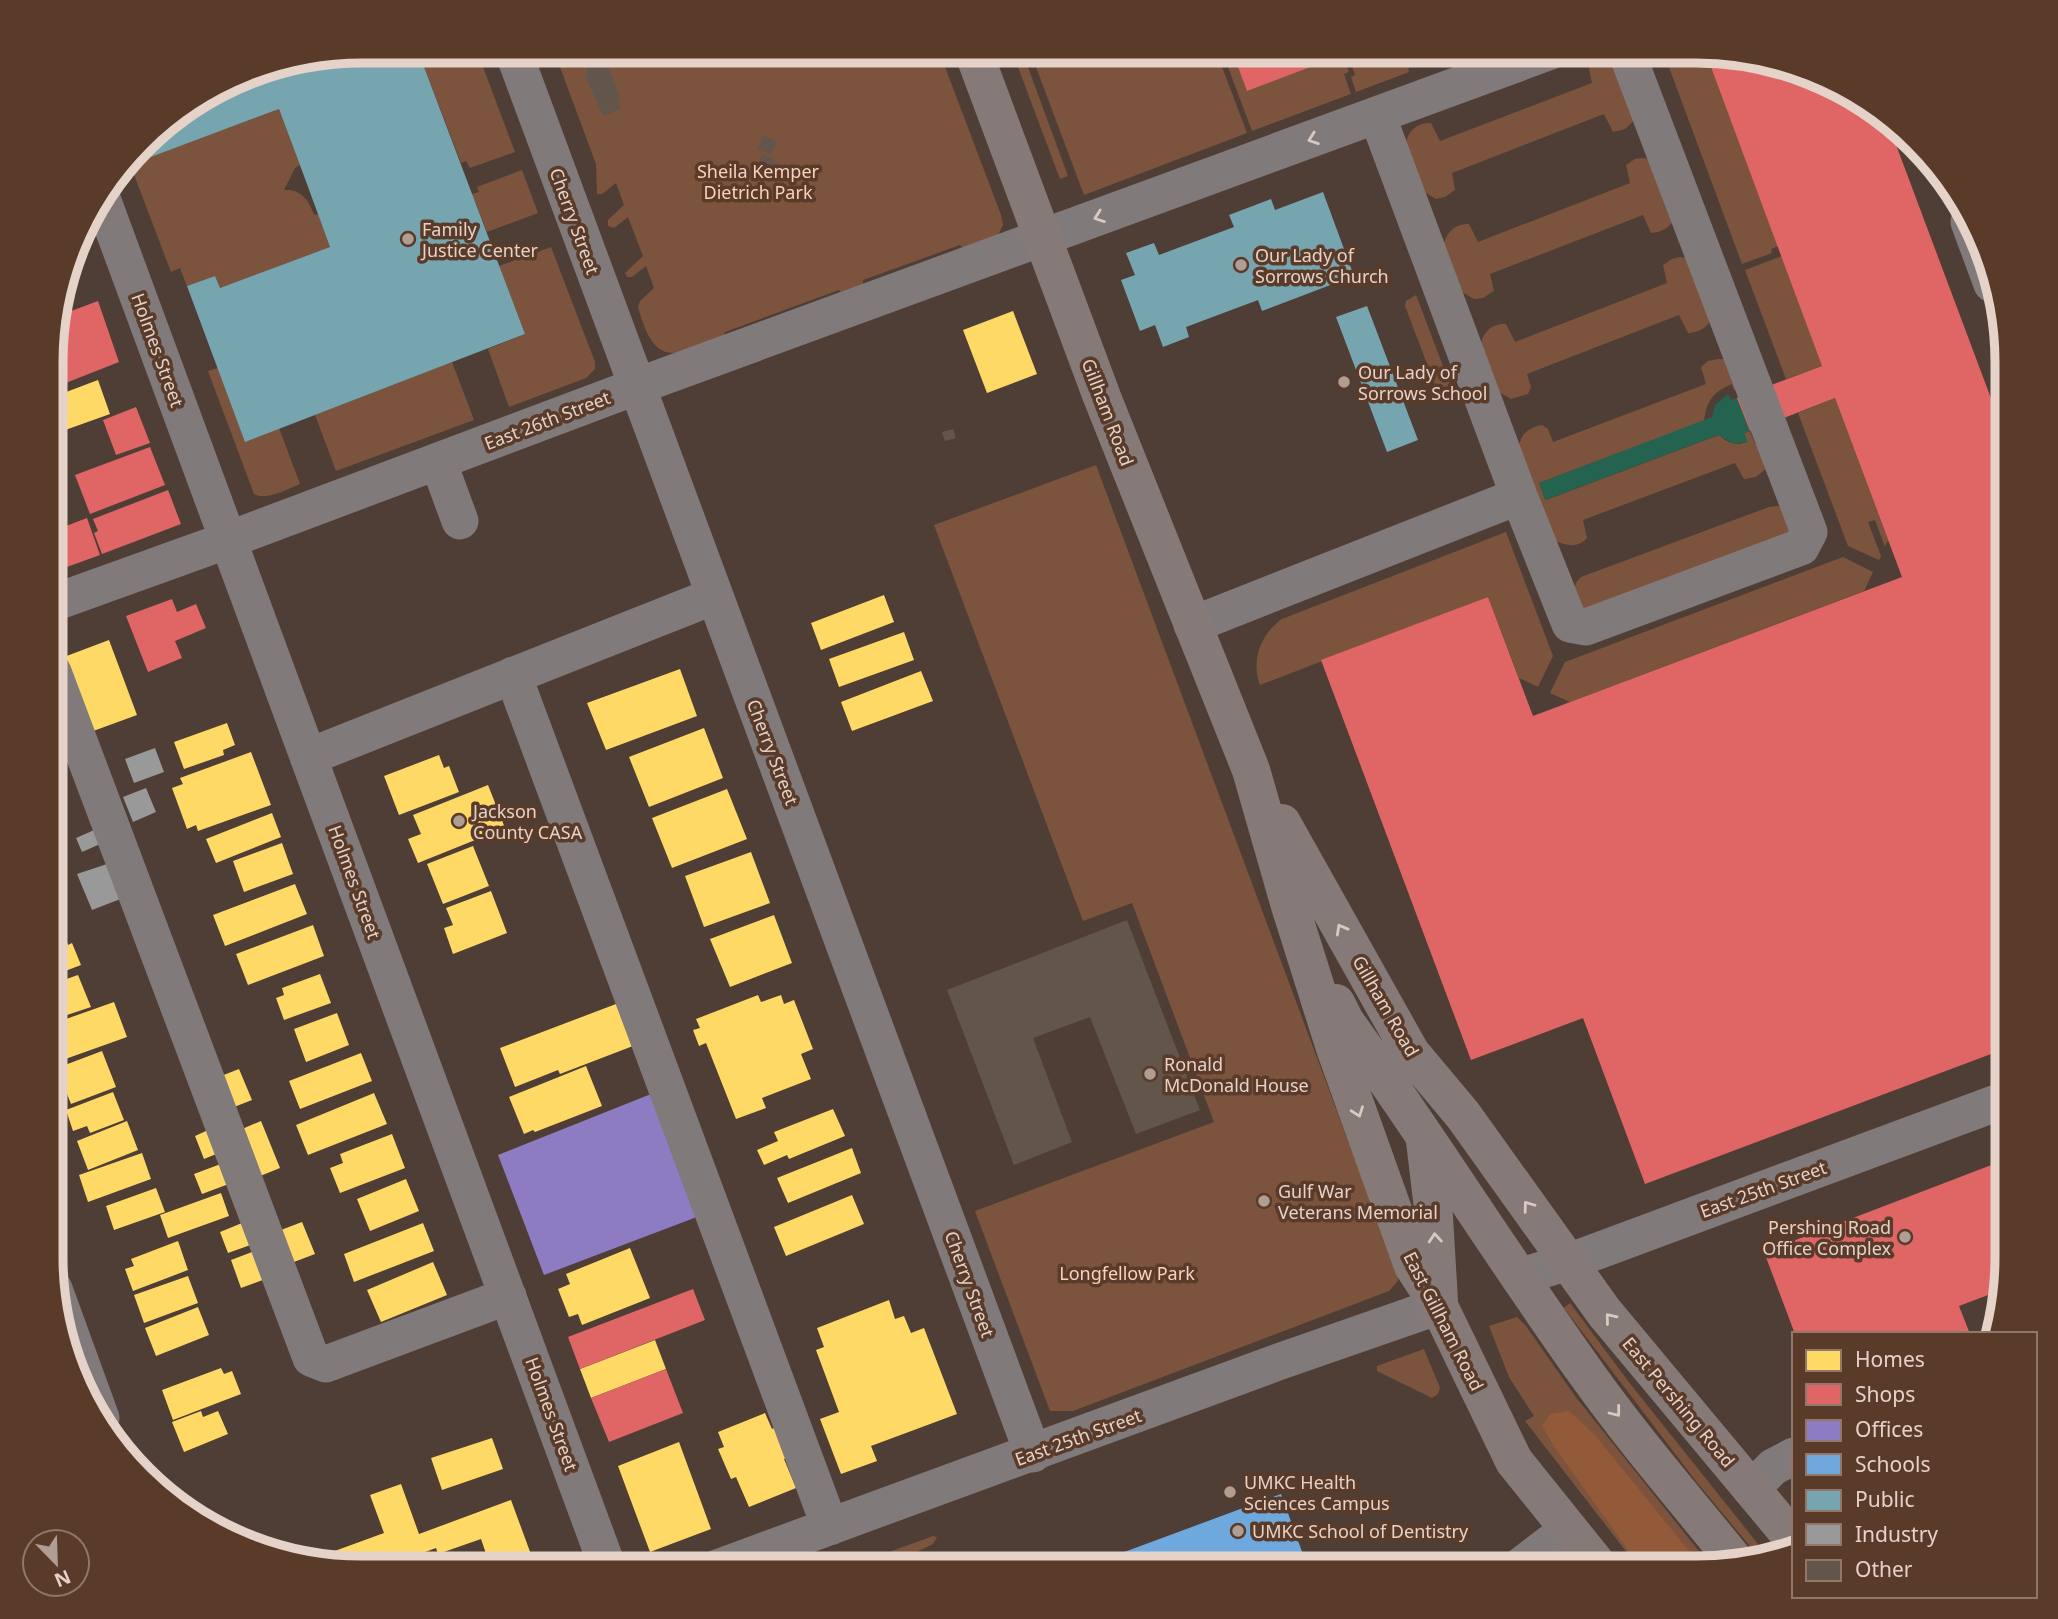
<svg xmlns="http://www.w3.org/2000/svg" width="2058" height="1619" font-family="'Noto Sans',sans-serif">
<style>
.green{fill:#7c543e}
.forest{fill:#925a38}
.water{fill:#24634f}
.homes{fill:#ffd966}
.shops{fill:#e06666}
.offices{fill:#8e7cc3}
.schools{fill:#6fa8dc}
.public{fill:#76a5af}
.industry{fill:#999}
.building{fill:#62554b}
.lines{fill:none;stroke-linecap:round;stroke-linejoin:round}
.minor{stroke:#817a7b;stroke-width:37}
.major{stroke:#857a77;stroke-width:38}
.oneway{stroke:#dbc9c0}
.poi-dot{fill:#b09e95;stroke:#5a3b2a;stroke-width:2.5}
.labels{text-anchor:middle;dominant-baseline:central;stroke-width:7;stroke-linejoin:round;paint-order:stroke}
.park-label{font-size:18px;fill:#f8d2be;stroke:#5a3b2a}
.street-label{font-size:18px;fill:#e5d2c8;stroke:#5a3b2a}
.poi-label{font-size:18px;fill:#e5d2c8;stroke:#5a3b2a;text-anchor:start}
.rim{fill:none;stroke:#e5d2c8;stroke-width:9}
</style>
<rect width="100%" height="100%" fill="#4f3e35"/>
<path class="green" d="M 418,51 L 477,51 L 515,152 L 470,168 L 466,161 L 461,163 Z
M 554,51 L 939,51 L 1001,215 L 1003,225 L 998,235 L 963,248 L 960,245 L 863,280 L 863,284 L 841,292 L 839,290 L 725,332 L 723,338 C 674,356 655,369 638,307 L 640,301 L 654,288 L 646,266 L 632,277 L 627,277 L 625,273 L 643,256 L 628,217 L 614,228 L 608,226 L 608,220 L 624,205 L 616,183 L 602,194 L 597,194 L 596,164 Z
M 1012,51 L 1022,51 L 1068,176 L 1060,179 Z
M 1030,51 L 1216,51 L 1247,133 L 1084,195 Z
M 1222,51 L 1232,51 L 1247,90 L 1342,54 L 1349,72 L 1344,74 L 1351,94 L 1252,131 Z
M 1351,51 L 1444,51 L 1408,68 L 1409,72 L 1356,92 L 1351,77 L 1355,75 L 1347,53 Z
M 1663,51 L 1705,51 L 1778,246 L 1771,249 L 1772,253 L 1742,264 Z
M 1604,57 L 1610,58 L 1637,118 L 1625,129 L 1613,132 L 1604,114 L 1452,173 L 1455,190 L 1445,197 L 1436,199 L 1424,192 L 1406,142 C 1409,130 1418,122 1431,123 L 1440,141 L 1592,83 L 1588,64 L 1591,61 Z
M 279,109 L 300,165 L 295,168 L 284,190 C 301,189 309,200 314,215 L 318,214 L 330,247 L 220,288 L 215,276 L 187,286 L 180,268 L 171,272 L 130,164 Z
M 1642,158 L 1649,159 L 1675,219 C 1669,228 1662,232 1651,233 L 1643,215 L 1490,274 L 1494,291 L 1483,298 L 1474,299 L 1462,292 L 1444,243 C 1447,232 1456,223 1469,224 L 1478,242 L 1630,183 L 1626,165 L 1635,159 Z
M 522,170 L 538,213 L 487,232 L 472,194 L 479,192 L 477,187 Z
M 551,247 L 595,362 L 595,369 L 586,378 L 509,407 L 488,349 L 525,334 L 499,266 Z
M 1782,256 L 1822,366 L 1786,379 L 1745,270 Z
M 1679,257 L 1686,258 L 1712,319 C 1706,328 1698,333 1688,333 L 1679,315 L 1527,374 L 1531,387 L 1528,394 L 1511,399 L 1499,392 L 1481,343 C 1484,331 1493,323 1506,324 L 1515,342 L 1667,283 L 1663,265 L 1672,259 Z
M 1416,295 L 1456,400 L 1449,403 L 1440,398 L 1405,306 L 1406,301 Z
M 1718,359 L 1725,359 L 1744,386 L 1734,390 L 1732,384 C 1713,392 1707,400 1704,421 L 1539,483 L 1546,500 L 1719,435 C 1727,443 1737,446 1747,442 L 1744,433 L 1750,431 L 1755,444 L 1765,441 L 1767,468 L 1756,477 L 1744,479 L 1735,463 L 1583,520 L 1587,538 C 1578,548 1567,546 1556,541 L 1519,449 C 1519,435 1529,427 1542,425 L 1548,429 L 1553,442 L 1706,384 L 1701,367 L 1708,361 Z
M 452,362 L 474,420 L 336,471 L 315,415 Z
M 218,368 L 279,428 L 300,484 C 287,489 268,501 254,494 L 208,371 Z
M 1835,398 L 1888,540 L 1885,547 L 1875,520 L 1868,522 L 1881,556 L 1879,560 L 1848,546 L 1798,413 Z
M 1096,465 L 1398,1275 L 1398,1281 L 1389,1291 L 1073,1411 L 1050,1411 L 975,1211 L 1214,1122 L 1132,903 L 1083,921 L 934,525 Z
M 1777,506 L 1785,507 L 1793,532 L 1597,612 L 1581,607 C 1575,596 1570,587 1581,577 L 1769,507 Z
M 1506,532 L 1553,656 L 1538,687 L 1519,678 L 1488,597 L 1260,685 C 1251,660 1260,635 1282,619 Z
M 1843,557 L 1873,572 L 1864,591 L 1570,702 L 1550,693 L 1565,662 Z
M 1570,1303 L 1628,1381 L 1766,1554 L 1758,1556 L 1695,1480 L 1564,1308 Z
M 1517,1317 L 1526,1326 L 1575,1396 L 1710,1565 L 1696,1568 L 1639,1568 L 1525,1421 L 1534,1416 L 1509,1377 L 1489,1326 Z
M 1424,1349 L 1440,1388 L 1438,1394 L 1432,1398 L 1377,1371 L 1377,1366 Z
M 933,1536 L 937,1537 L 933,1544 L 885,1568 L 845,1568 Z"/>
<path class="forest" d="M 1569,1411 L 1594,1434 L 1702,1567 L 1641,1568 L 1555,1448 L 1542,1426 L 1550,1414 Z"/>
<path class="water" d="M 1728,394 L 1731,400 L 1737,398 L 1750,431 L 1744,433 L 1748,442 L 1734,444 L 1718,435 L 1545,500 L 1539,483 L 1712,417 L 1715,405 Z"/>
<path class="homes" d="M 1013,311 L 1037,374 L 987,393 L 963,330 Z
M 98,380 L 110,414 L 57,433 L 53,422 L 53,397 Z
M 884,595 L 894,622 L 821,650 L 811,623 Z
M 904,632 L 914,660 L 839,687 L 829,659 Z
M 109,640 L 137,715 L 85,734 L 56,660 Z
M 680,669 L 697,716 L 606,750 L 587,703 Z
M 921,671 L 933,701 L 852,731 L 841,702 Z
M 227,723 L 235,745 L 223,750 L 224,755 L 184,769 L 174,742 Z
M 704,728 L 723,778 L 649,807 L 629,757 Z
M 251,752 L 271,805 L 198,831 L 196,825 L 187,829 L 172,788 L 183,784 L 180,778 Z
M 439,755 L 444,768 L 449,766 L 459,792 L 399,815 L 384,776 Z
M 488,785 L 505,828 L 418,863 L 408,839 L 421,834 L 413,815 Z
M 727,789 L 747,839 L 672,868 L 652,818 Z
M 272,813 L 281,837 L 216,863 L 206,839 Z
M 282,843 L 293,874 L 244,892 L 233,861 Z
M 473,846 L 489,886 L 443,904 L 427,864 Z
M 751,852 L 770,903 L 704,927 L 685,876 Z
M 295,884 L 307,914 L 225,946 L 213,915 Z
M 491,891 L 507,933 L 453,954 L 444,928 L 453,925 L 446,908 Z
M 52,905 L 60,926 L 52,929 Z
M 774,915 L 792,963 L 730,987 L 710,939 Z
M 313,925 L 324,956 L 248,985 L 236,954 Z
M 63,932 L 68,945 L 72,943 L 81,965 L 52,976 L 52,937 Z
M 320,974 L 331,1003 L 284,1020 L 276,998 L 284,995 L 282,988 Z
M 78,975 L 91,1007 L 52,1020 L 52,984 Z
M 758,995 L 761,1002 L 781,995 L 784,1004 L 794,1000 L 813,1049 L 801,1054 L 811,1079 L 762,1098 L 766,1108 L 736,1119 L 706,1043 L 699,1046 L 693,1030 L 700,1028 L 696,1019 Z
M 114,1002 L 127,1037 L 57,1062 L 52,1046 L 52,1024 Z
M 616,1004 L 633,1046 L 560,1074 L 558,1070 L 515,1087 L 500,1048 Z
M 337,1013 L 349,1045 L 306,1062 L 294,1029 Z
M 102,1051 L 116,1087 L 71,1104 L 57,1068 Z
M 361,1053 L 372,1081 L 300,1109 L 289,1081 Z
M 586,1066 L 602,1106 L 535,1132 L 533,1130 L 524,1134 L 509,1097 Z
M 239,1069 L 252,1100 L 229,1109 L 216,1078 Z
M 113,1092 L 124,1120 L 90,1133 L 87,1126 L 73,1131 L 66,1110 Z
M 374,1093 L 387,1124 L 308,1155 L 296,1125 Z
M 833,1109 L 845,1136 L 789,1159 L 787,1155 L 764,1165 L 757,1150 L 778,1141 L 774,1132 Z
M 127,1121 L 138,1150 L 88,1170 L 77,1141 Z
M 261,1121 L 280,1168 L 253,1179 L 235,1132 Z
M 217,1126 L 226,1150 L 204,1159 L 195,1136 Z
M 392,1134 L 405,1168 L 340,1193 L 330,1168 L 343,1163 L 340,1154 Z
M 852,1148 L 861,1173 L 788,1203 L 777,1178 Z
M 142,1153 L 151,1179 L 88,1202 L 79,1175 Z
M 226,1162 L 234,1182 L 202,1194 L 194,1174 Z
M 406,1179 L 419,1211 L 370,1231 L 357,1199 Z
M 156,1188 L 165,1212 L 114,1230 L 106,1206 Z
M 221,1193 L 229,1216 L 168,1238 L 160,1215 Z
M 852,1195 L 864,1224 L 786,1256 L 774,1227 Z
M 247,1221 L 256,1243 L 228,1253 L 220,1232 Z
M 302,1222 L 315,1254 L 286,1265 L 273,1233 Z
M 423,1223 L 434,1251 L 354,1282 L 344,1254 Z
M 178,1241 L 188,1270 L 133,1291 L 125,1269 L 134,1266 L 131,1259 Z
M 630,1248 L 650,1298 L 582,1325 L 578,1314 L 569,1317 L 558,1289 L 570,1284 L 566,1274 Z
M 257,1250 L 268,1278 L 241,1288 L 231,1260 Z
M 433,1262 L 447,1295 L 381,1322 L 367,1290 Z
M 188,1276 L 198,1303 L 144,1323 L 134,1295 Z
M 889,1300 L 895,1319 L 904,1316 L 911,1333 L 924,1328 L 957,1414 L 871,1446 L 877,1461 L 841,1474 L 820,1419 L 839,1412 L 816,1350 L 824,1347 L 817,1328 Z
M 198,1307 L 209,1335 L 156,1356 L 145,1328 Z
M 655,1340 L 666,1369 L 591,1398 L 580,1369 Z
M 221,1368 L 224,1374 L 232,1371 L 241,1394 L 173,1420 L 162,1390 Z
M 201,1411 L 203,1417 L 218,1411 L 228,1434 L 184,1452 L 172,1422 Z
M 765,1413 L 772,1429 L 778,1426 L 791,1457 L 784,1459 L 796,1488 L 749,1507 L 736,1477 L 731,1479 L 718,1449 L 724,1447 L 718,1432 Z
M 492,1438 L 503,1469 L 442,1490 L 431,1458 Z
M 679,1442 L 711,1529 L 650,1552 L 618,1466 Z
M 401,1484 L 419,1534 L 511,1500 L 536,1568 L 491,1568 L 481,1539 L 438,1554 L 436,1548 L 381,1568 L 342,1568 L 310,1560 L 384,1533 L 370,1495 Z"/>
<path class="shops" d="M 1232,51 L 1350,51 L 1350,52 L 1247,91 Z
M 1705,51 L 1716,51 L 1815,74 L 1886,118 L 2007,441 L 2007,1048 L 1645,1184 L 1583,1018 L 1471,1060 L 1321,660 L 1488,597 L 1533,716 L 1902,577 L 1835,398 L 1750,431 L 1737,398 L 1822,366 Z
M 98,301 L 119,362 L 53,388 L 55,317 Z
M 136,407 L 150,443 L 116,455 L 103,420 Z
M 150,447 L 165,485 L 90,514 L 75,475 Z
M 168,490 L 181,524 L 102,554 L 94,533 L 98,531 L 93,519 Z
M 87,518 L 100,555 L 53,572 L 53,531 Z
M 172,599 L 177,612 L 196,604 L 206,628 L 175,641 L 182,658 L 148,672 L 126,616 Z
M 2007,1159 L 2007,1278 L 2004,1289 L 1959,1306 L 1970,1334 L 1795,1334 L 1764,1252 Z
M 693,1289 L 705,1320 L 580,1369 L 568,1337 Z
M 666,1369 L 683,1413 L 609,1442 L 591,1398 Z"/>
<path class="offices" d="M 656,1092 L 702,1215 L 544,1275 L 498,1155 Z"/>
<path class="schools" d="M 1281,1494 L 1308,1568 L 1081,1568 Z"/>
<path class="public" d="M 362,51 L 418,51 L 525,334 L 245,442 L 187,286 L 215,276 L 220,288 L 330,247 L 307,184 L 279,109 L 140,161 L 137,152 L 157,128 L 261,67 L 265,67 L 267,73 L 296,62 Z
M 1323,192 L 1354,276 L 1262,311 L 1258,300 L 1186,327 L 1189,337 L 1163,347 L 1155,325 L 1140,331 L 1121,280 L 1135,275 L 1126,253 L 1154,243 L 1159,255 L 1234,227 L 1229,215 L 1271,199 L 1275,210 Z
M 1367,306 L 1418,440 L 1387,452 L 1336,317 Z"/>
<path class="industry" d="M 155,748 L 164,772 L 134,783 L 125,759 Z
M 146,788 L 156,812 L 133,822 L 123,797 Z
M 101,827 L 107,841 L 82,852 L 76,838 Z
M 110,863 L 123,898 L 92,910 L 77,874 Z"/>
<path class="building" d="M 601,57 L 604,67 L 608,66 L 620,98 L 617,99 L 621,109 L 603,116 L 585,75 L 588,73 L 585,63 Z
M 763,136 L 777,141 L 771,155 L 758,149 Z
M 762,154 L 776,160 L 770,174 L 756,168 Z
M 953,429 L 956,438 L 945,441 L 942,432 Z
M 1127,920 L 1200,1110 L 1136,1134 L 1090,1017 L 1033,1038 L 1072,1142 L 1014,1165 L 947,990 Z"/>
<g class="lines">
<path class="minor" d="M 513,51 C 683,520 861,986 1033,1454
M 1377,115 L 1519,496
M 101,196 L 608,1568
M 1969,222 L 1992,284
M 438,461 L 460,521
M 53,603 L 228,540 L 635,387 L 1551,51
M 1192,625 L 1519,496 L 1570,624 L 1586,627 L 1801,547 L 1809,532 L 1626,51
M 53,672 L 311,1358 L 326,1364 L 508,1296
M 513,675 L 830,1527
M 308,757 L 714,596
M 1519,1277 L 1568,1262 L 2007,1099
M 54,1289 L 101,1418
M 1751,1489 L 1773,1467 L 1794,1456
M 717,1568 L 1278,1362 L 1439,1306
M 1518,1568 L 1569,1529"/>
<path class="major" d="M 973,51 L 1102,397 L 1251,770 L 1290,906 L 1335,1048 L 1413,1266 L 1439,1306 L 1514,1461 L 1600,1568
M 1282,823 L 1411,1053 L 1463,1115 L 1604,1312 L 1794,1540
M 1336,1003 L 1345,1021 C 1428,1137 1503,1257 1586,1373 C 1632,1438 1685,1499 1735,1561
M 1425,1141 L 1434,1217 L 1439,1301"/>
</g>
<defs><path id="oneway-chevron" d="M-2-3.5L2.5 0L-2 3.5" fill="none" stroke-width="1.6" stroke-linecap="round" stroke-linejoin="round" transform="scale(1.75)"/></defs>
<g class="oneway">
<use href="#oneway-chevron" transform="translate(1313 139) rotate(160)"/>
<use href="#oneway-chevron" transform="translate(1099 217) rotate(160)"/>
<use href="#oneway-chevron" transform="translate(1341 929) rotate(-119)"/>
<use href="#oneway-chevron" transform="translate(1358 1112) rotate(70)"/>
<use href="#oneway-chevron" transform="translate(1528 1206) rotate(-126)"/>
<use href="#oneway-chevron" transform="translate(1435 1238) rotate(-94)"/>
<use href="#oneway-chevron" transform="translate(1610 1318) rotate(-129)"/>
<use href="#oneway-chevron" transform="translate(1616 1412) rotate(52)"/>
</g>
<g class="poi-dot">
<circle cx="408" cy="239" r="7"/>
<circle cx="1241" cy="265" r="7"/>
<circle cx="1344" cy="382" r="7"/>
<circle cx="459" cy="821" r="7"/>
<circle cx="1150" cy="1074" r="7"/>
<circle cx="1264" cy="1201" r="7"/>
<circle cx="1905" cy="1237" r="7"/>
<circle cx="1230" cy="1492" r="7"/>
<circle cx="1238" cy="1531" r="7"/>
</g>
<g class="labels">
<g class="park-label">
<text x="758" y="171">Sheila Kemper<tspan x="758" dy="21">Dietrich Park</tspan></text>
<text x="1127" y="1273">Longfellow Park</text>
</g>
<g class="street-label">
<text transform="translate(575 221) rotate(70)">Cherry Street</text>
<text transform="translate(158 350) rotate(70)">Holmes Street</text>
<text transform="translate(1108 412) rotate(69)">Gillham Road</text>
<text transform="translate(547 420) rotate(-21)">East 26th Street</text>
<text transform="translate(773 752) rotate(69)">Cherry Street</text>
<text transform="translate(355 882) rotate(70)">Holmes Street</text>
<text transform="translate(1386 1006) rotate(60)">Gillham Road</text>
<text transform="translate(1763 1189) rotate(-20)">East 25th Street</text>
<text transform="translate(970 1284) rotate(70)">Cherry Street</text>
<text transform="translate(1444 1321) rotate(63)">East Gillham Road</text>
<text transform="translate(1679 1402) rotate(50)">East Pershing Road</text>
<text transform="translate(552 1414) rotate(70)">Holmes Street</text>
<text transform="translate(1078 1437) rotate(-20)">East 25th Street</text>
</g>
<g class="poi-label">
<text x="422" y="229">Family<tspan x="422" dy="21">Justice Center</tspan></text>
<text x="1255" y="255">Our Lady of<tspan x="1255" dy="21">Sorrows Church</tspan></text>
<text x="1358" y="372">Our Lady of<tspan x="1358" dy="21">Sorrows School</tspan></text>
<text x="473" y="811">Jackson<tspan x="473" dy="21">County CASA</tspan></text>
<text x="1164" y="1064">Ronald<tspan x="1164" dy="21">McDonald House</tspan></text>
<text x="1278" y="1191">Gulf War<tspan x="1278" dy="21">Veterans Memorial</tspan></text>
<text x="1891" y="1227" text-anchor="end">Pershing Road<tspan x="1891" dy="21">Office Complex</tspan></text>
<text x="1244" y="1482">UMKC Health<tspan x="1244" dy="21">Sciences Campus</tspan></text>
<text x="1252" y="1531">UMKC School of Dentistry</text>
</g>
</g>
<path d="M0 0H2058V1619H0ZM362 63H1696A299 299 0 0 1 1995 362V1257A299 299 0 0 1 1696 1556H362A299 299 0 0 1 63 1257V362A299 299 0 0 1 362 63Z" fill="#5a3b2a" fill-rule="evenodd"/>
<path class="rim" d="M362 63H1696A299 299 0 0 1 1995 362V1257A299 299 0 0 1 1696 1556H362A299 299 0 0 1 63 1257V362A299 299 0 0 1 362 63Z"/>
<rect x="1792" y="1332" width="245" height="266" fill="#5a3b2a" stroke="#927769" stroke-width="2"/>
<rect x="1806" y="1350" width="35" height="21" fill="#ffd966" stroke="#927769" stroke-width="2"/>
<text x="1855" y="1367" font-size="21" fill="#e5d2c8">Homes</text>
<rect x="1806" y="1384" width="35" height="21" fill="#e06666" stroke="#927769" stroke-width="2"/>
<text x="1855" y="1402" font-size="21" fill="#e5d2c8">Shops</text>
<rect x="1806" y="1420" width="35" height="21" fill="#8e7cc3" stroke="#927769" stroke-width="2"/>
<text x="1855" y="1437" font-size="21" fill="#e5d2c8">Offices</text>
<rect x="1806" y="1454" width="35" height="21" fill="#6fa8dc" stroke="#927769" stroke-width="2"/>
<text x="1855" y="1472" font-size="21" fill="#e5d2c8">Schools</text>
<rect x="1806" y="1490" width="35" height="21" fill="#76a5af" stroke="#927769" stroke-width="2"/>
<text x="1855" y="1507" font-size="21" fill="#e5d2c8">Public</text>
<rect x="1806" y="1524" width="35" height="21" fill="#999999" stroke="#927769" stroke-width="2"/>
<text x="1855" y="1542" font-size="21" fill="#e5d2c8">Industry</text>
<rect x="1806" y="1560" width="35" height="21" fill="#62554b" stroke="#927769" stroke-width="2"/>
<text x="1855" y="1577" font-size="21" fill="#e5d2c8">Other</text>
<g transform="translate(56 1563) rotate(157)"><circle r="33" fill="#5a3b2a" stroke="#927769" stroke-width="2"/>
<path d="M0-5L12 26L0 18L-12 26Z" fill="#b09e95"/>
<text y="-10" font-size="19" font-weight="bold" text-anchor="middle" fill="#e5d2c8">N</text>
</g>
</svg>
